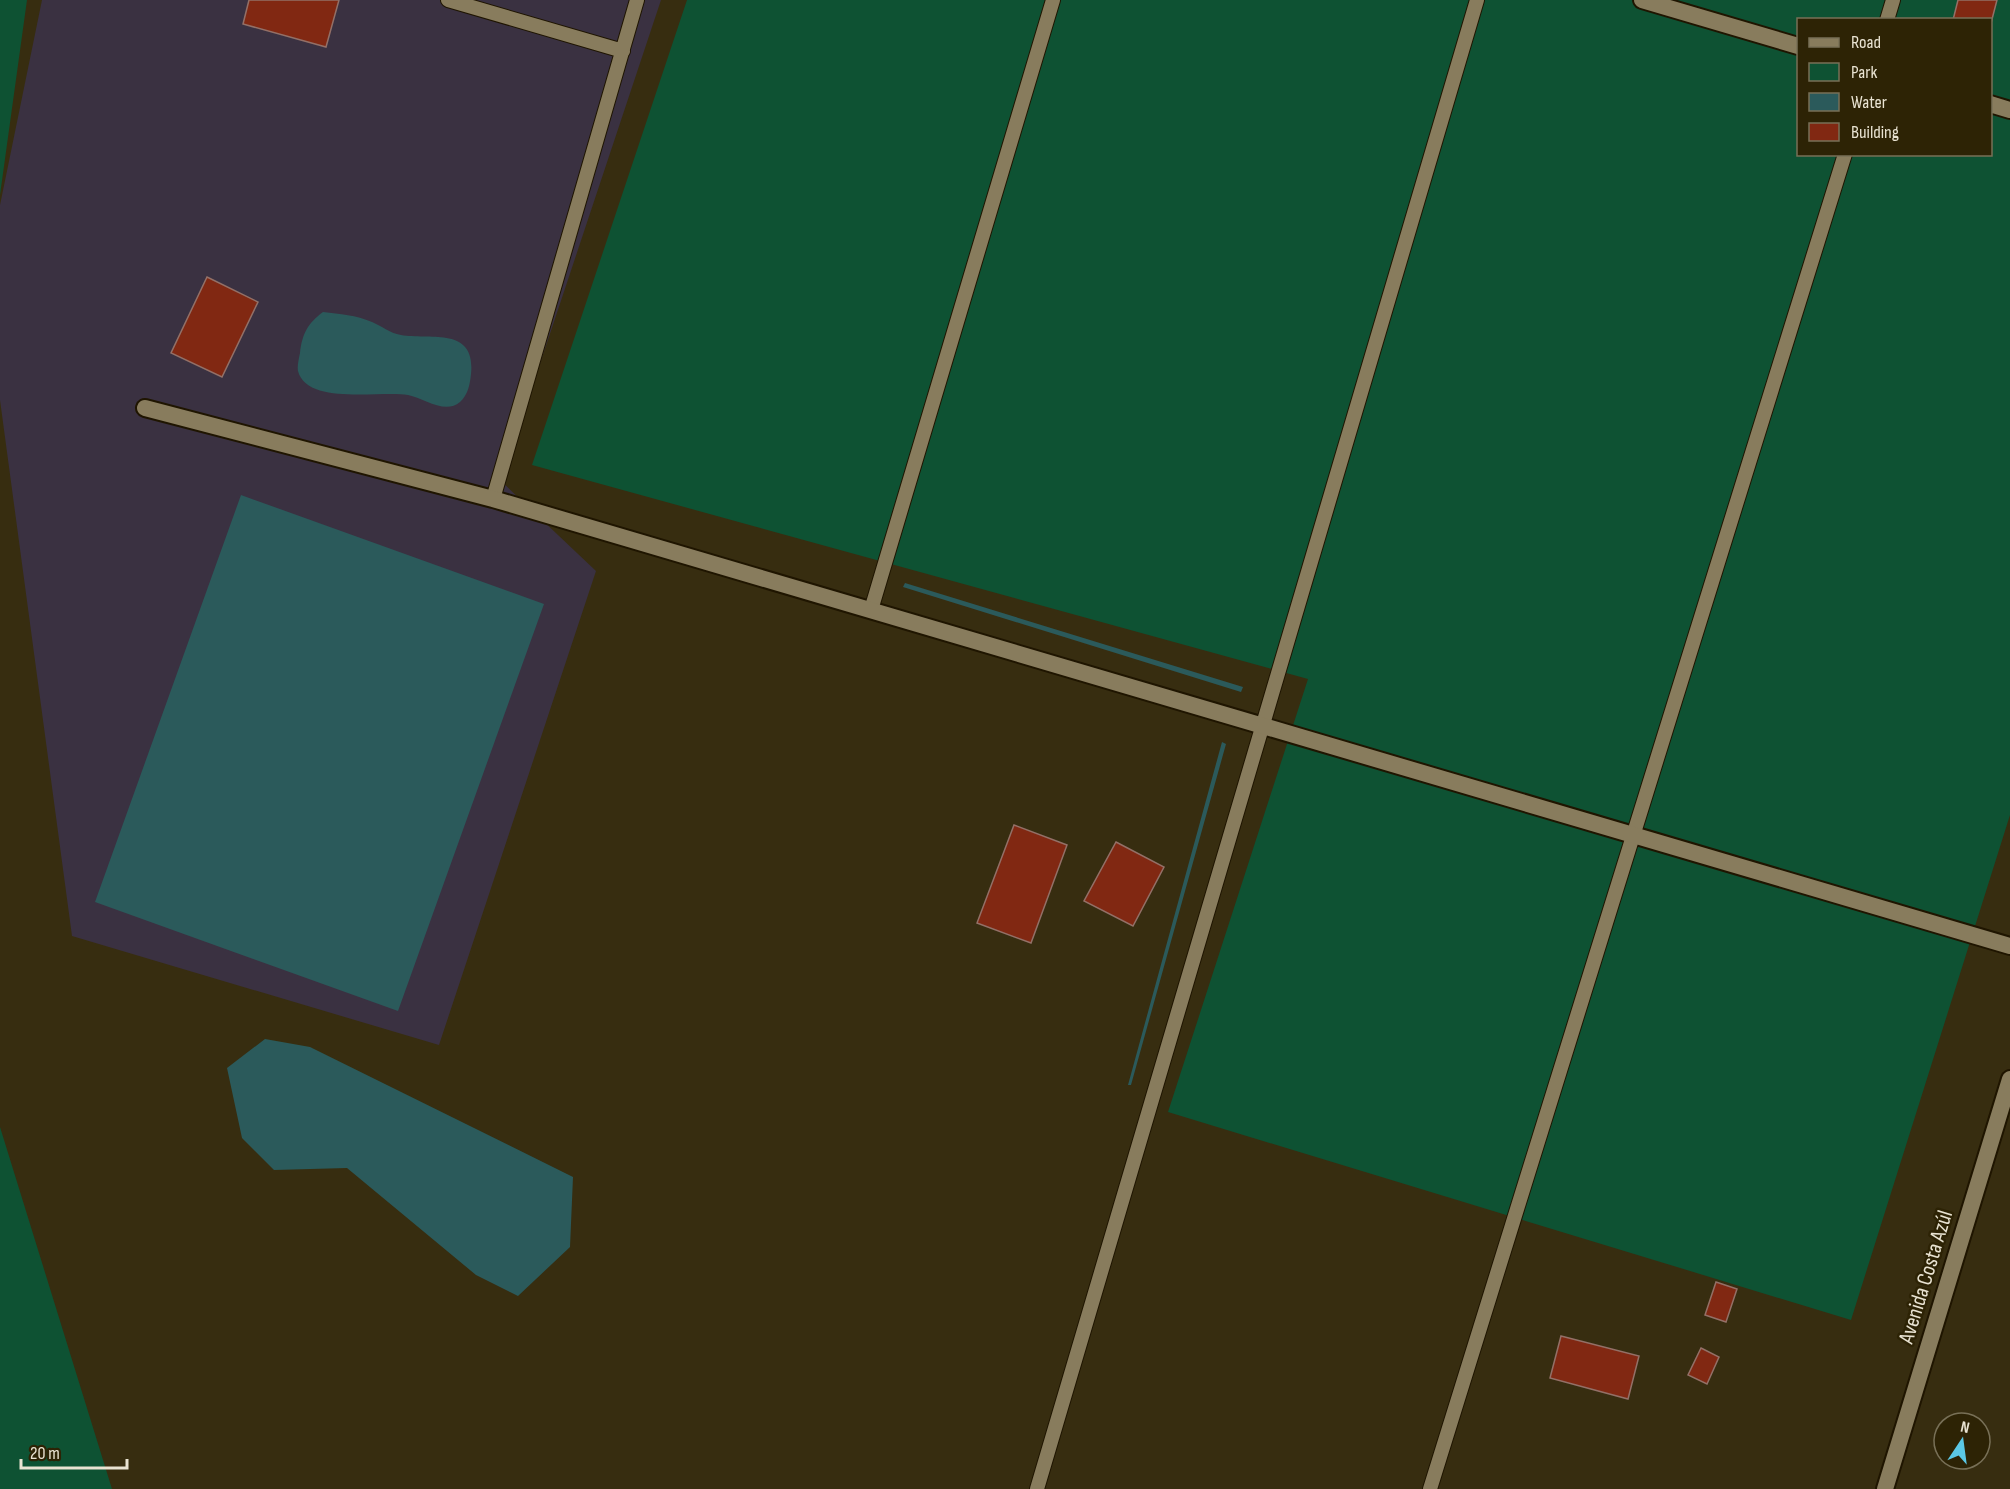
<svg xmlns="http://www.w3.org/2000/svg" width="2010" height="1489" font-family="'Sofia Sans Condensed',sans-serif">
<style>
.industrial{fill:#3a3141}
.green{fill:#0e5233;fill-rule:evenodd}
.water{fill:#2b5a5b}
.building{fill:#812812;stroke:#937067;stroke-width:1.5}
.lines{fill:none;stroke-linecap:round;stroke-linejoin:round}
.service-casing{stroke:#1f1500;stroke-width:16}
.minor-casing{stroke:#1f1500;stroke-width:20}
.service{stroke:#887c5d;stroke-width:14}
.minor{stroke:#887c5d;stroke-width:16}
.labels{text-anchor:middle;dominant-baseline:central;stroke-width:5;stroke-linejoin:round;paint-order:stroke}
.street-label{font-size:22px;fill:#e9e3d2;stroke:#2d2305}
</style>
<rect width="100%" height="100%" fill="#372d10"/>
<path class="industrial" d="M 42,0 L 661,0 L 501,481 L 596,571 L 439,1045 L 72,936 L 0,400 L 0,205 Z"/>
<path class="green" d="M 0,0 L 27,0 L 0,195 Z
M 687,0 L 2010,0 L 2010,815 L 1851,1320 L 1168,1112 L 1308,679 L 532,465 ZM 1798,20 L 1990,20 L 1990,154 L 1798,154 Z
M 0,1127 L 112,1489 L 0,1489 Z"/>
<path class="water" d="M 323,312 C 340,314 356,315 372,322 C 382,326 389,333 401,335 C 430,340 476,326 471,374 C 470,384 468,395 460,402 C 445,415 424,398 408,395 C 382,390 307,406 298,371 C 297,366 299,358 300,353 C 302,334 308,323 323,312 Z
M 241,495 L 544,604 L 398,1011 L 95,902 Z
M 905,583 L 1243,687 L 1241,692 L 903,587 Z
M 1222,742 L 1226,744 L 1131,1085 L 1128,1085 Z
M 265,1039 L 310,1047 L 573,1177 L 570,1247 L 518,1296 L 476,1275 L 347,1168 L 274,1170 L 242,1138 L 227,1068 Z"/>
<path class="building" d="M 249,0 L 339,0 L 326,47 L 243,24 Z
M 1958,0 L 1997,0 L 1990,27 L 1990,20 L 1953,20 Z
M 207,277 L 258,302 L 222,377 L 171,353 Z
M 1014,825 L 1067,845 L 1031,943 L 977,923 Z
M 1116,842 L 1164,867 L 1133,926 L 1084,901 Z
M 1716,1282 L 1737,1289 L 1726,1322 L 1705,1315 Z
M 1561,1336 L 1639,1356 L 1628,1399 L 1550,1378 Z
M 1701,1348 L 1719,1357 L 1707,1384 L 1688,1375 Z"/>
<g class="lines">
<defs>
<path id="service" d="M 448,0 L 623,51
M 1887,20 L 1893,0
M 493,499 L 637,0
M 871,610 L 1053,0
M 1037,1489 L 1477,0
M 1430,1489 L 1845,154"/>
<path id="minor" d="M 1642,0 L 1798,46
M 1990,104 L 2010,110
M 145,408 L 493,499 L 2010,946
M 1885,1489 L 2010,1079"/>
</defs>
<use href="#service" class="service-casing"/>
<use href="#minor" class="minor-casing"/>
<use href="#service" class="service"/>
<use href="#minor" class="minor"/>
</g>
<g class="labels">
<g class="street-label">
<text transform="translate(1926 1277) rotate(-73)">Avenida Costa Azúl</text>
</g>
</g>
<rect x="1797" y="18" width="195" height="138" fill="#2d2305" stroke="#787057" stroke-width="1.5"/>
<rect x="1809" y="38" width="30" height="9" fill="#887c5d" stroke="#787057" stroke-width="1.5"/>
<text x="1851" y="48" font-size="18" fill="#e9e3d2">Road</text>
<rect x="1809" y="63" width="30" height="18" fill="#0e5233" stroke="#787057" stroke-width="1.5"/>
<text x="1851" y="78" font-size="18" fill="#e9e3d2">Park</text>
<rect x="1809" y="93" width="30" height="18" fill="#2b5a5b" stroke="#787057" stroke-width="1.5"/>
<text x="1851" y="108" font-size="18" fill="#e9e3d2">Water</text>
<rect x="1809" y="123" width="30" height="18" fill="#812812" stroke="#787057" stroke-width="1.5"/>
<text x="1851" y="138" font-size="18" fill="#e9e3d2">Building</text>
<g transform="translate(1962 1441) rotate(13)"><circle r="28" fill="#2d2305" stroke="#787057" stroke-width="1.5"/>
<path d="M0-4.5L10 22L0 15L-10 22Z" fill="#5bc8e6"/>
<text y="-9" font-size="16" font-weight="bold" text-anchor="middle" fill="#e9e3d2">N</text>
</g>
<path d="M21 1459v9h106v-9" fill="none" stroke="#e9e3d2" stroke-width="3"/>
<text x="30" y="1459" font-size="18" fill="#e9e3d2" stroke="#2d2305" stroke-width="4.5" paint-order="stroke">20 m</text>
</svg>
